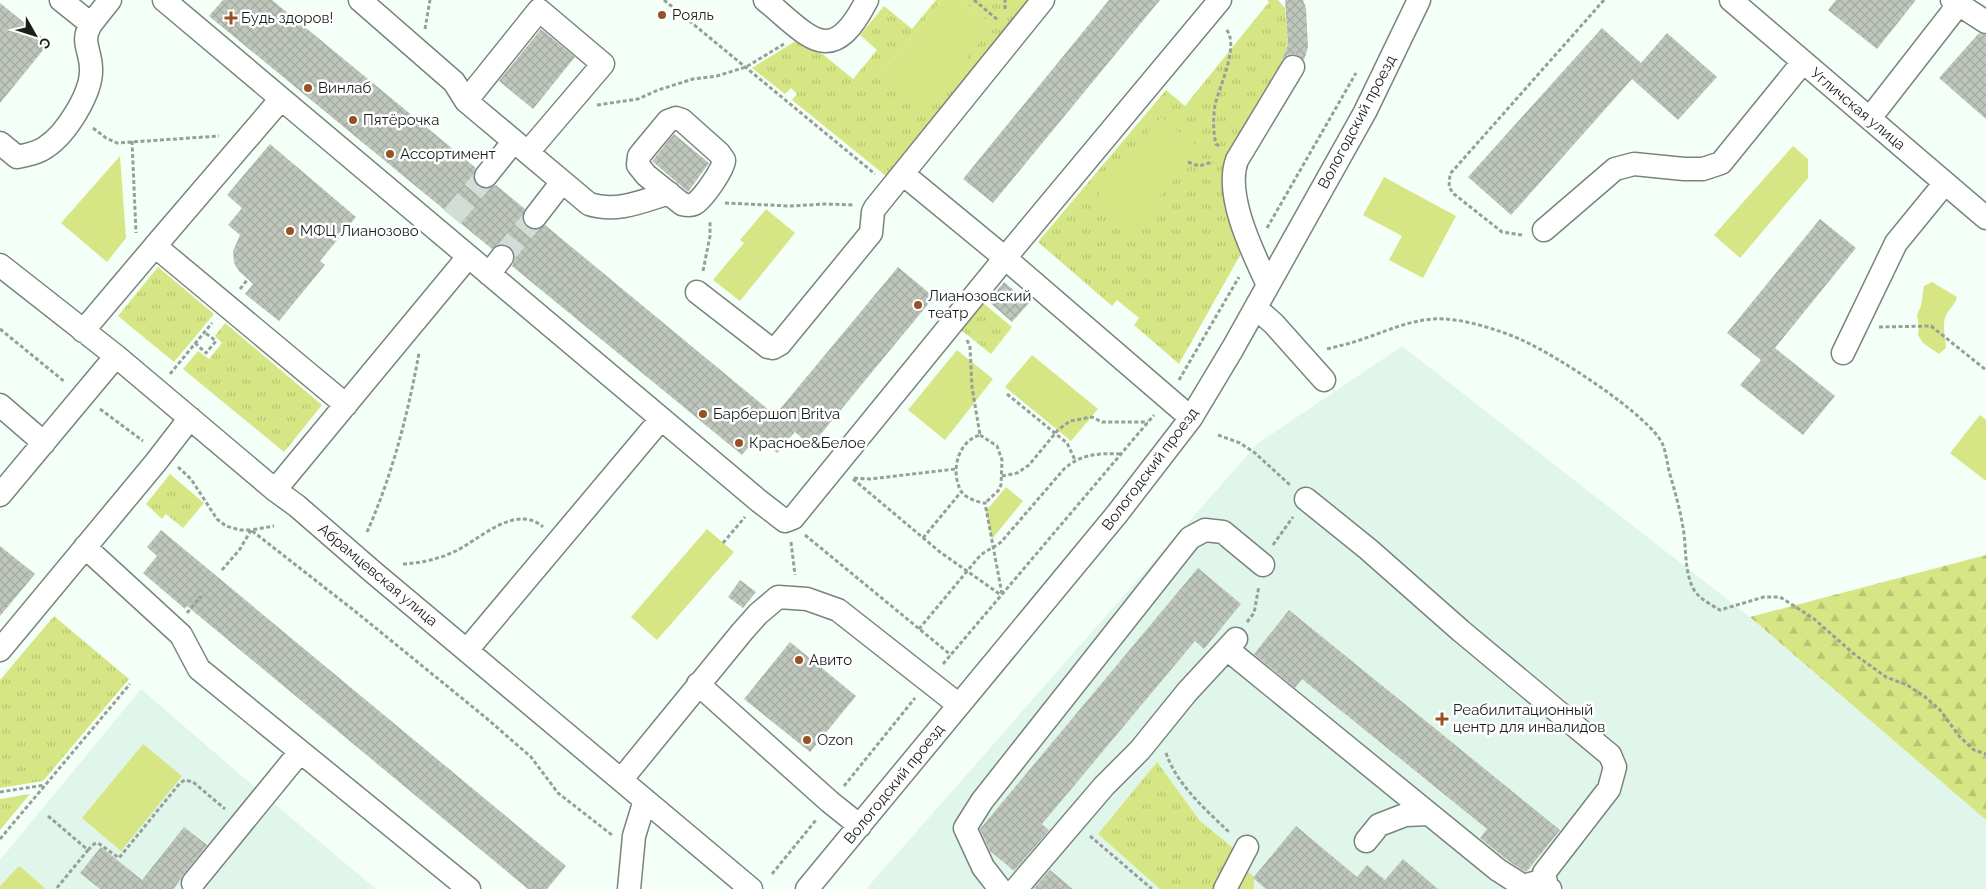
<svg xmlns="http://www.w3.org/2000/svg" width="1986" height="889" font-family="Raleway,sans-serif">
<style>
.built{fill:#e1f6ea}
.grass{fill:url(#grass-tufts)}
.forest{fill:url(#forest-firs)}
.park{fill:#d6e684}
.building{fill:url(#building-cross-hatch)}
.lines{fill:none;stroke-linecap:round;stroke-linejoin:round}
.minor-tunnel{stroke:#d3ddd7;stroke-width:22;stroke-dasharray:22 11;stroke-linecap:butt}
.minor-casing{stroke:#78847d;stroke-width:25}
.path{stroke:#969f99;stroke-width:3;stroke-dasharray:4 2.5;stroke-linecap:butt}
.minor{stroke:#fff;stroke-width:22}
.poi-dot{fill:#965225;stroke:#fff;stroke-width:2}
.labels{text-anchor:middle;dominant-baseline:central;stroke-width:5;stroke-linejoin:round;paint-order:stroke}
.poi-label{font-size:15px;fill:#1a1f1c;stroke:#fff;text-anchor:start}
.street-label{font-size:15px;fill:#1a1f1c;stroke:#fff}
</style>
<defs>
<pattern id="grass-tufts" width="24" height="20" patternUnits="userSpaceOnUse" patternTransform="scale(1.25)"><rect width="24" height="20" fill="#d6e684"/><path d="M3 7l-1-3M5 7V3M7 7l1-3M15 17l-1-3M17 17v-4M19 17l1-3" fill="none" stroke="#b7c571"/></pattern>
<pattern id="forest-firs" width="22" height="20" patternUnits="userSpaceOnUse" patternTransform="scale(1.25)"><rect width="22" height="20" fill="#d6e684"/><path d="M5 1l3.5 6h-7zM16 11l3.5 6h-7z" fill="#b7c571"/></pattern>
<pattern id="building-cross-hatch" width="8" height="8" patternUnits="userSpaceOnUse" patternTransform="scale(1.25)"><rect width="8" height="8" fill="#bfc7bc"/><path d="M0 0l8 8M0 8l8-8" fill="none" stroke="#a4aaa1"/></pattern>
</defs>
<rect width="100%" height="100%" fill="#f4fff8"/>
<path class="built" d="M 1402,346 L 1750,617 L 1986,820 L 1986,889 L 866,889 L 1257,444 Z
M 141,689 L 264,795 L 376,889 L 0,889 L 0,860 Z"/>
<path class="grass" d="M 936,0 L 942,0 L 882,72 L 993,26 L 961,0 L 1036,0 L 886,176 L 792,100 L 797,94 L 791,88 L 785,94 L 752,68 L 802,37 L 853,79 L 877,50 L 860,35 L 884,6 L 912,29 Z
M 1267,0 L 1278,0 L 1285,8 L 1288,45 L 1282,60 L 1284,64 L 1222,173 C 1220,199 1235,226 1243,250 L 1179,364 L 1134,325 L 1139,318 L 1117,300 L 1112,306 L 1038,242 L 1166,90 L 1185,106 L 1269,2 Z
M 158,267 L 214,314 L 174,362 L 118,316 Z
M 983,303 L 1012,327 L 991,354 L 961,330 Z
M 225,323 L 322,405 L 284,452 L 183,369 L 198,351 L 209,359 L 222,343 L 215,336 Z
M 170,474 L 204,503 L 183,528 L 166,514 L 162,519 L 146,504 Z
M 54,616 L 129,679 L 43,781 L 0,788 L 0,680 Z
M 1157,762 L 1200,821 L 1237,851 L 1219,889 L 1160,889 L 1098,834 Z
M 30,794 L 0,830 L 0,799 Z
M 1245,869 L 1254,877 L 1254,889 L 1234,889 Z"/>
<path class="forest" d="M 1986,555 L 1986,820 L 1750,617 Z"/>
<path class="park" d="M 942,0 L 961,0 L 993,26 L 925,108 L 882,72 Z
M 1161,117 L 1199,148 L 1136,227 L 1098,195 Z
M 1793,146 L 1808,159 L 1808,178 L 1740,258 L 1714,235 Z
M 120,156 L 126,238 L 107,262 L 61,223 Z
M 1384,177 L 1456,216 L 1423,278 L 1389,260 L 1402,236 L 1363,215 Z
M 766,209 L 795,233 L 740,301 L 713,280 L 744,243 L 740,240 Z
M 1932,282 L 1957,297 C 1955,306 1948,309 1945,318 C 1942,328 1946,338 1946,348 L 1939,354 L 1923,343 L 1918,335 L 1919,326 L 1917,315 L 1921,306 L 1924,286 Z
M 957,350 L 993,379 L 945,440 L 908,410 Z
M 1032,355 L 1098,409 L 1071,441 L 1005,387 Z
M 1980,415 L 1986,420 L 1986,481 L 1950,453 Z
M 1006,487 L 1023,501 L 992,539 L 986,511 Z
M 707,529 L 734,552 L 657,640 L 631,617 Z
M 143,744 L 182,776 L 121,851 L 82,818 Z
M 19,866 L 22,868 L 46,889 L 0,889 L 0,886 Z"/>
<path class="building" d="M 223,0 L 272,0 L 476,168 L 473,175 L 474,181 L 477,186 L 485,189 L 490,188 L 496,185 L 525,209 L 522,216 L 523,222 L 527,227 L 534,230 L 540,229 L 545,225 L 775,415 L 898,267 L 934,297 L 811,446 L 795,432 L 777,453 L 757,437 L 742,455 L 512,266 L 515,258 L 514,252 L 510,247 L 503,244 L 497,245 L 492,249 L 209,16 Z
M 1109,0 L 1160,0 L 993,203 L 963,179 Z
M 1285,0 L 1303,0 L 1306,8 L 1308,47 L 1304,60 L 1299,56 L 1294,54 L 1287,55 L 1282,60 L 1288,45 Z
M 1836,0 L 1916,0 L 1877,49 L 1828,10 Z
M 0,3 L 49,43 L 0,103 Z
M 1602,28 L 1641,63 L 1667,33 L 1717,77 L 1678,120 L 1632,79 L 1511,215 L 1468,177 Z
M 541,29 L 575,57 L 533,109 L 499,81 Z
M 1979,33 L 1986,35 L 1986,119 L 1939,78 Z
M 674,134 L 709,163 L 688,192 L 652,161 Z
M 270,144 L 356,217 L 320,261 L 325,265 L 279,321 L 245,294 L 253,284 L 239,271 L 234,263 L 233,251 L 240,235 L 228,225 L 242,208 L 227,195 Z
M 1820,219 L 1856,248 L 1775,348 L 1835,396 L 1803,435 L 1740,385 L 1761,360 L 1727,333 Z
M 1004,282 L 1029,303 L 1012,322 L 988,301 Z
M 161,530 L 566,866 L 547,889 L 528,889 L 187,606 L 185,609 L 143,573 L 157,556 L 147,547 Z
M 0,546 L 35,574 L 0,616 Z
M 1198,568 L 1241,604 L 1204,649 L 1195,641 L 1042,824 L 1049,830 L 1014,871 L 990,851 L 980,829 Z
M 740,580 L 756,592 L 743,608 L 728,597 Z
M 1289,610 L 1560,830 L 1527,871 L 1525,872 L 1506,859 L 1480,838 L 1487,829 L 1302,679 L 1295,688 L 1254,654 Z
M 790,642 L 856,696 L 810,752 L 744,699 Z
M 1296,826 L 1357,877 L 1367,865 L 1385,880 L 1403,859 L 1438,889 L 1266,889 L 1253,878 Z
M 184,827 L 207,845 L 183,875 L 174,889 L 100,889 L 80,873 L 101,847 L 142,880 Z
M 1050,870 L 1073,889 L 1035,889 L 1034,888 Z"/>
<g class="lines">
<path class="minor-tunnel" d="M 452,217 L 486,176
M 502,257 L 535,217"/>
<defs>
<path id="minor" d="M 61,0 L 91,24 L 110,0
M 164,0 L 759,501 L 785,521 L 793,518 L 1005,258 L 1220,0
M 360,0 L 454,82 L 466,101 L 589,204 C 617,213 643,201 669,193
M 765,0 C 810,37 831,70 867,0
M 1731,0 L 1986,218
M 1952,0 L 1986,22
M 466,101 L 539,10 L 603,64 L 528,152
M 676,118 L 682,120 L 719,153 L 724,160 C 724,169 702,200 694,204 C 690,206 686,205 682,204 L 646,175 L 638,165 L 639,156 L 643,151 L 668,121 Z
M 1870,118 L 1958,5
M 0,143 L 17,157 C 27,155 38,153 46,147 C 66,134 92,93 91,69 C 91,50 80,42 91,24
M 903,174 L 1005,258 L 1191,418
M 486,176 L 514,141
M 535,217 L 562,182
M 1544,230 L 1615,169 L 1634,164 L 1684,169 L 1703,169 L 1721,163 L 1803,62
M 155,246 L 281,99
M 0,265 L 116,356 L 275,490 L 297,506 L 373,572 L 751,889
M 489,274 L 502,257
M 1268,285 C 1253,253 1224,195 1237,160 L 1293,67
M 697,292 L 768,347 L 773,348 L 780,344 L 871,233 L 873,212 L 875,208 L 1043,0
M 1256,308 L 1274,324 L 1324,380
M 83,331 L 155,246 L 346,405
M 1843,353 L 1896,243 L 1945,183
M 0,405 L 44,443
M 275,490 L 468,257
M 0,495 L 116,356
M 1306,499 L 1368,549 L 1461,631 L 1610,755 L 1615,767 L 1609,789 L 1544,873 L 1547,887 L 1550,889
M 85,547 L 181,635 L 199,669 L 469,889
M 1227,649 L 1498,870 L 1523,886 L 1545,880
M 0,650 L 156,462 L 190,418
M 467,650 L 661,419
M 698,684 L 830,802 L 860,826
M 621,780 L 742,632 L 758,614 L 778,597 L 807,599 L 838,610 L 959,705
M 1366,841 L 1379,825 L 1405,815 L 1429,814
M 193,883 L 300,752
M 629,889 L 634,836 L 645,800
M 807,889 L 1117,514 L 1191,418 L 1233,348 L 1365,112 L 1419,0
M 1000,889 L 983,867 L 965,828 L 982,801 L 1190,538 L 1205,530 L 1223,532 L 1263,565
M 1016,889 L 1104,786 L 1140,750 L 1187,692 L 1236,639
M 1225,889 L 1247,847"/>
</defs>
<use href="#minor" class="minor-casing"/>
<path class="path" d="M 664,0 L 875,174
M 974,0 L 998,20
M 1005,9 L 1005,0
M 425,29 L 430,0
M 597,105 L 638,99 L 658,90 L 693,79 L 717,76 L 746,67 L 784,44
M 93,128 L 106,138 L 117,143 L 219,136
M 132,141 L 136,233
M 1219,146 L 1216,144 C 1213,131 1213,119 1215,105 C 1219,87 1241,43 1225,28
M 1188,162 L 1199,166 L 1213,162
M 725,203 L 790,206 L 825,204 L 853,205
M 1267,228 L 1356,73
M 1522,235 L 1502,232 L 1454,194 L 1449,187 L 1450,174 L 1604,0
M 703,271 L 710,236 L 710,220
M 240,289 L 248,279
M 1879,327 L 1931,326 L 1986,370
M 0,329 L 65,382
M 967,340 L 970,347 L 972,387 L 980,435 C 958,441 950,471 961,491 C 965,498 977,502 985,503 L 1002,594
M 195,343 L 206,353 L 216,341 L 204,332
M 1327,349 C 1338,346 1349,344 1360,340 C 1384,332 1407,321 1433,319 C 1460,317 1500,330 1524,341 C 1555,355 1650,415 1663,445 C 1666,453 1667,462 1669,471 C 1675,492 1681,512 1684,534 C 1686,550 1685,570 1692,586 C 1697,598 1710,604 1720,610 L 1764,597 L 1780,597 L 1813,618 L 1854,654 L 1886,677 L 1907,685 L 1924,696 L 1940,710 L 1959,736 L 1974,750 L 1986,754
M 170,374 L 212,323
M 1179,380 L 1239,277
M 1007,394 L 1067,443 L 1075,460
M 100,409 L 143,441
M 980,435 L 997,446 L 1002,460 L 1001,485 L 998,491 L 985,503
M 1218,435 L 1240,443 L 1255,453 L 1290,485
M 178,467 L 191,479 L 217,519 L 226,526 L 240,530 L 251,530 L 356,612 L 485,717 L 531,757 L 558,793 L 612,835
M 1002,476 L 1017,473 L 1029,465 L 1058,430 L 1070,421 L 1092,417 L 1102,422 L 1148,422
M 854,478 L 870,479 L 956,469
M 853,479 L 940,552 L 1001,595
M 367,532 C 392,476 408,414 419,353
M 805,535 L 951,655
M 923,538 L 961,492
M 791,542 L 795,575
M 723,543 L 745,517
M 1273,545 L 1293,517
M 403,564 C 421,563 439,559 456,551 C 480,539 516,503 543,527
M 222,570 L 240,549 L 251,530 L 274,526
M 187,613 L 201,596
M 1247,622 L 1254,613 L 1259,586
M 919,629 L 978,558 C 985,550 995,548 1002,541 L 1064,469 C 1081,454 1098,453 1121,454
M 943,664 L 1154,415
M 1166,753 C 1177,785 1206,810 1230,833
M 844,786 L 915,698
M 0,792 L 45,785
M 48,816 L 88,850 L 56,889
M 1090,836 L 1152,889
M 0,839 L 130,684
M 88,850 L 94,844 L 98,843 L 119,858 L 180,783 L 185,780 L 193,782 L 225,809
M 772,874 L 816,820"/>
<use href="#minor" class="minor"/>
</g>
<g class="poi-dot">
<circle cx="662" cy="15" r="5"/>
<path d="M228.5 10.5h5v5h5v5h-5v5h-5v-5h-5v-5h5z"/>
<circle cx="308" cy="88" r="5"/>
<circle cx="353" cy="120" r="5"/>
<circle cx="390" cy="154" r="5"/>
<circle cx="290" cy="231" r="5"/>
<circle cx="918" cy="305" r="5"/>
<circle cx="703" cy="414" r="5"/>
<circle cx="739" cy="443" r="5"/>
<circle cx="799" cy="660" r="5"/>
<path d="M1439.5 711.5h5v5h5v5h-5v5h-5v-5h-5v-5h5z"/>
<circle cx="807" cy="740" r="5"/>
</g>
<g class="labels">
<g class="poi-label">
<text x="672" y="15">Рояль</text>
<text x="241" y="18">Будь здоров!</text>
<text x="318" y="88">Винлаб</text>
<text x="363" y="120">Пятёрочка</text>
<text x="400" y="154">Ассортимент</text>
<text x="300" y="231">МФЦ Лианозово</text>
<text x="928" y="296">Лианозовский<tspan x="928" dy="17">театр</tspan></text>
<text x="713" y="414">Барбершоп Britva</text>
<text x="749" y="443">Красное&amp;Белое</text>
<text x="809" y="660">Авито</text>
<text x="1453" y="710">Реабилитационный<tspan x="1453" dy="17">центр для инвалидов</tspan></text>
<text x="817" y="740">Ozon</text>
</g>
<g class="street-label">
<text transform="translate(1858 109) rotate(40)">Угличская улица</text>
<text transform="translate(1357 122) rotate(-62)">Вологодский проезд</text>
<text transform="translate(1150 469) rotate(-53)">Вологодский проезд</text>
<text transform="translate(378 575) rotate(40)">Абрамцевская улица</text>
<text transform="translate(894 784) rotate(-51)">Вологодский проезд</text>
</g>
</g>
<g transform="translate(35 35) rotate(129)" stroke="#ffffff" stroke-width="4" paint-order="stroke">
<path d="M0-4L9 19L0 12L-9 19Z" fill="#1a1f1c"/>
<text y="-8" font-size="14" font-weight="bold" text-anchor="middle" fill="#1a1f1c">С</text>
</g>
</svg>
